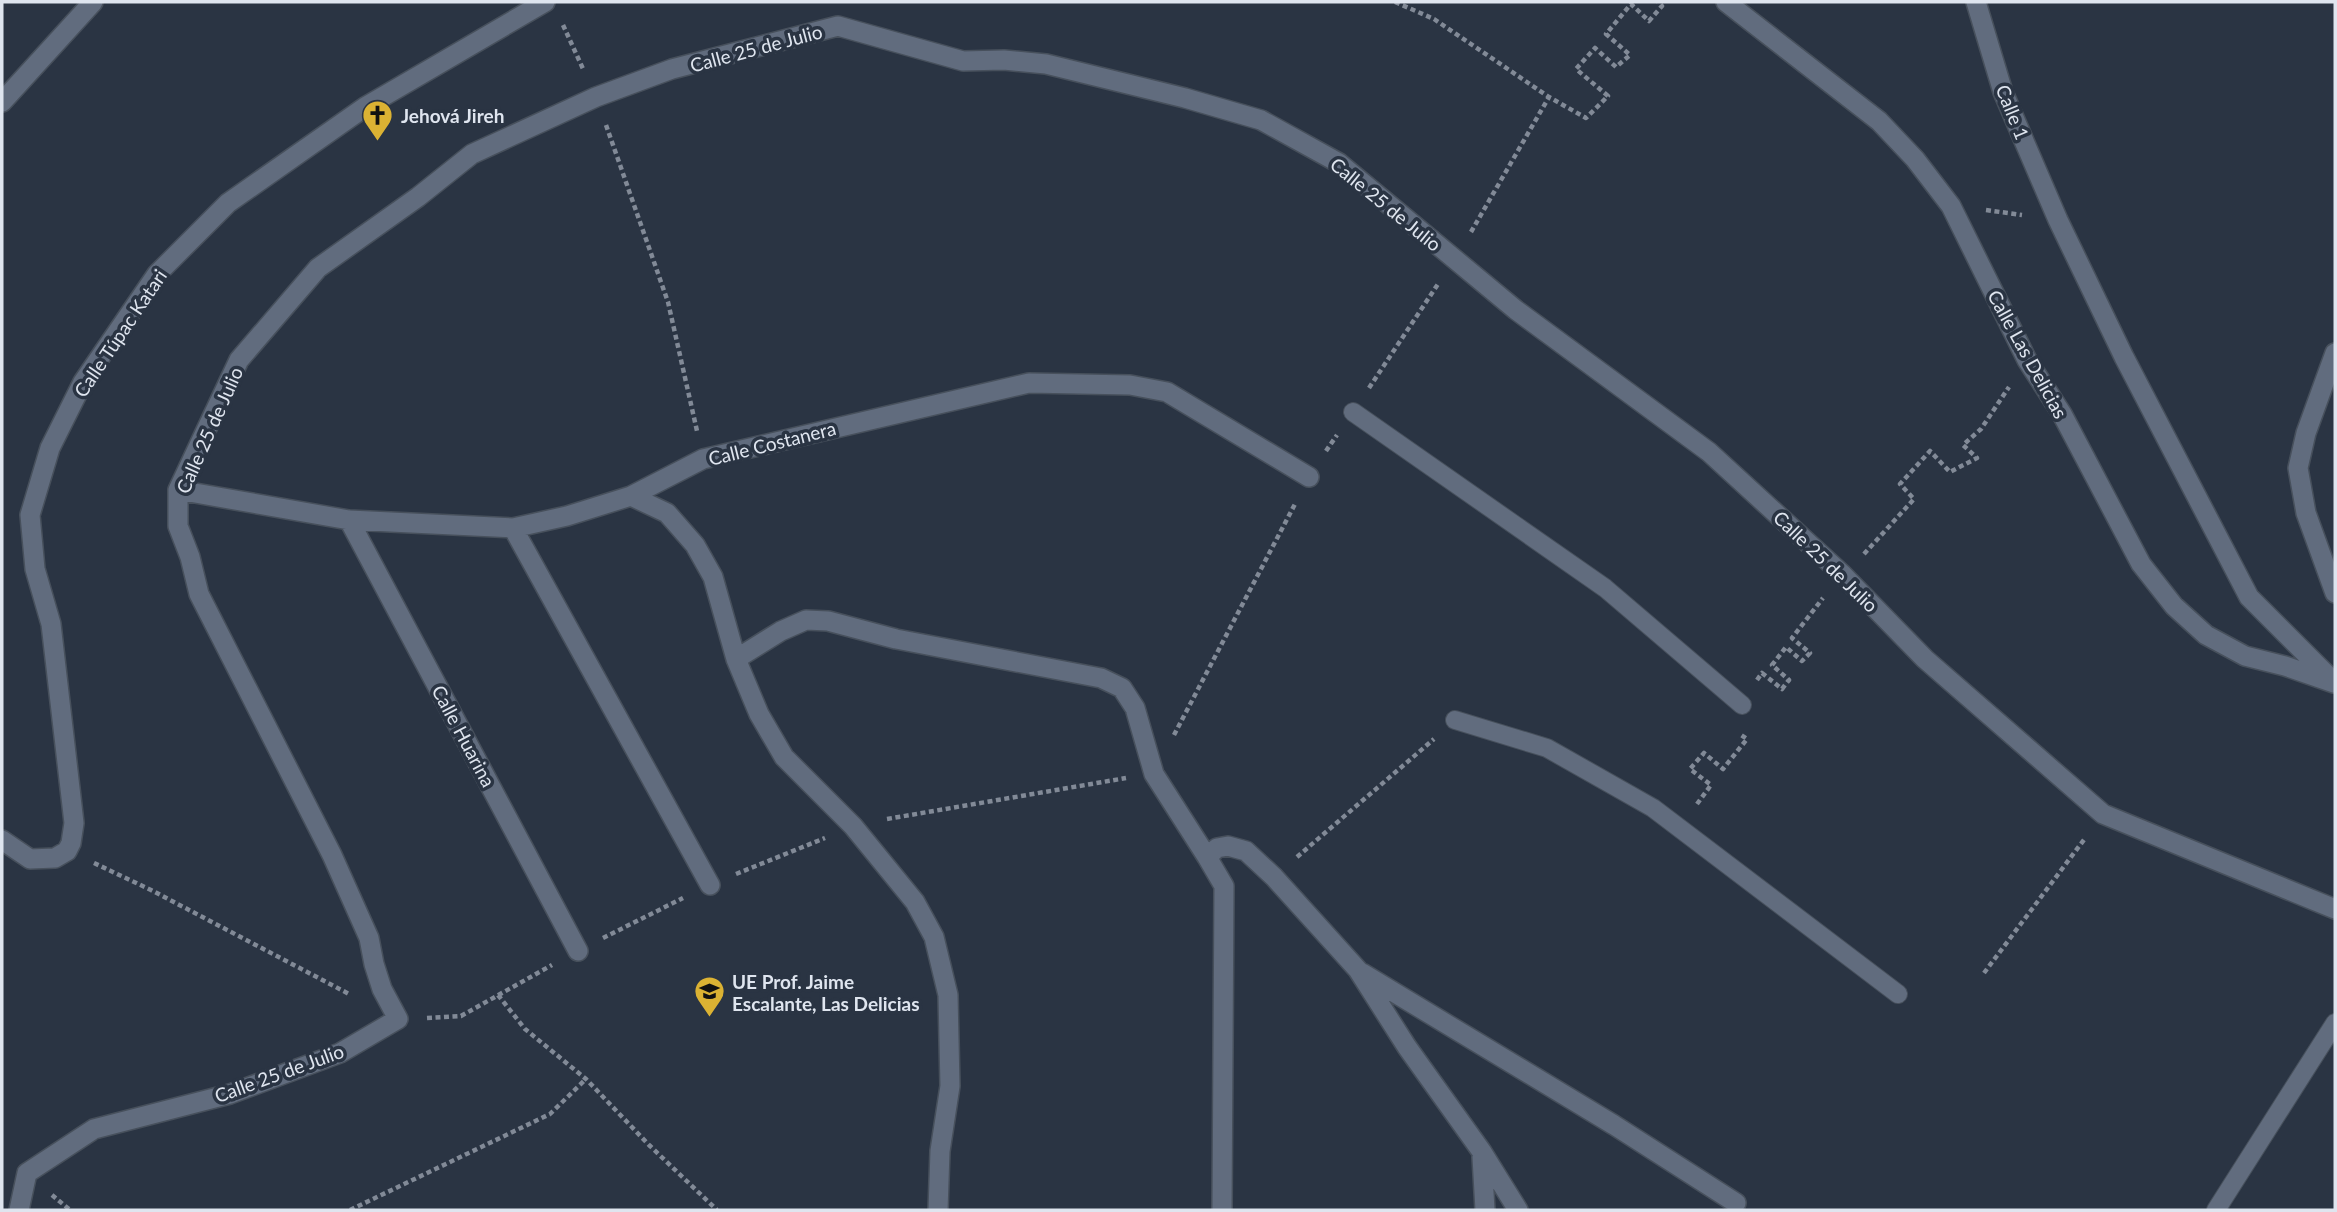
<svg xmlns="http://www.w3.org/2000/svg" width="2337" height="1212" font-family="Lato,sans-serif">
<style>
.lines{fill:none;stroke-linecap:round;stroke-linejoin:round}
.service-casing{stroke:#47505c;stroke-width:20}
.minor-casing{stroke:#47505c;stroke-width:22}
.path{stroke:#828a97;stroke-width:4.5;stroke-dasharray:5 3.5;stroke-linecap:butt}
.service{stroke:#616c7e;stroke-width:18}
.minor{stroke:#616c7e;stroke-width:19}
.labels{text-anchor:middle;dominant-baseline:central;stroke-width:7;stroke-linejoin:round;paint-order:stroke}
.street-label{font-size:19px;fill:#dfe5ef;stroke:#2a3443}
.poi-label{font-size:19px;font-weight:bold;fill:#dfe5ef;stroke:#2a3443;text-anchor:start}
</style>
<rect width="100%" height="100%" fill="#2a3443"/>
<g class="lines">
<defs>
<path id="service" d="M 1353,412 L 1605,588 L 1742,705
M 1455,720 L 1547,748 L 1653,808 L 1898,994
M 2216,1210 L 2335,1023"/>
<path id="minor" d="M 1726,2 L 1879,121 L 1915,159 L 1951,206 L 2027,360 L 2062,414 L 2141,564 L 2174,606 L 2206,635 L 2245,656 L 2285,666 L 2334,683
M 1976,2 L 2003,92 L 2058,220 L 2124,357 L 2249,597 L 2330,678
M 2,102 L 93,2
M 2335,353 L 2306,433 L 2298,468 L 2306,513 L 2335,593
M 178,490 L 349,520 L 513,528 L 567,516 L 631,496 L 703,459 L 1029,383 L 1130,385 L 1167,392 L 1309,477
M 631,496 L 667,513 L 695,545 L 713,577 L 736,659 L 759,714 L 784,757 L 853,826 L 915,902 L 934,937 L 948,995 L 950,1086 L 940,1151 L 938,1210
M 349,520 L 578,951
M 513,528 L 710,885
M 736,659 L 781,631 L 806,620 L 828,621 L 896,639 L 1101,678 L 1122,688 L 1135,708 L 1154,774 L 1207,857
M 2,840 L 30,859 L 55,858 L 67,851 L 71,843 L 74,823 L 51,624 L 35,569 L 30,515 L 50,448 L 83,382 L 157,274 L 228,203 L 365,107 L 545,2
M 1362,973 L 1614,1125 L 1736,1203
M 1482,1157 L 1485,1210
M 19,1210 L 27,1173 L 94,1129 L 230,1094 L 340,1053 L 398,1019 L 382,989 L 374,964 L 369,938 L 332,855 L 199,594 L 190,557 L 178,526 L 178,490 L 239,360 L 318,268 L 418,197 L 472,154 L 596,97 L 672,69 L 838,26 L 963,61 L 1004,60 L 1046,64 L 1185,98 L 1261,120 L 1339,163 L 1516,310 L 1709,452 L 1841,573 L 1925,659 L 2103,814 L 2335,909
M 1222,1210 L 1224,886 L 1207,857 L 1217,848 L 1228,846 L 1246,851 L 1274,877 L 1358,970 L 1407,1047 L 1482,1152 L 1518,1210"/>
</defs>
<use href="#service" class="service-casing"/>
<use href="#minor" class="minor-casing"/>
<path class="path" d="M 1395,2 L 1434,19 L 1549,97
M 563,25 L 584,71
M 606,125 L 668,302 L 697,431
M 1986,210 L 2022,215
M 1471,232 L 1549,97 L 1586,118 L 1608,96 L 1576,69 L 1595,48 L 1616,67 L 1630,55 L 1606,34 L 1631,4 L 1649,21 L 1662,6 L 1658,2
M 1369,388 L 1438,284
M 1326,451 L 1337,435
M 1864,554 L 1914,499 L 1900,484 L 1930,451 L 1950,472 L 1977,458 L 1963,445 L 1981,429 L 2009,387
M 1757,680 L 1762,673 L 1782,689 L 1789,680 L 1772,665 L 1786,647 L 1802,661 L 1810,653 L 1792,638 L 1823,598
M 1174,735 L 1295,504
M 1697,804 L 1711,785 L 1690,769 L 1704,753 L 1723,769 L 1747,739 L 1741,735
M 887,819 L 1126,778
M 1297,857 L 1434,739
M 94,863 L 151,890 L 351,995
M 736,874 L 825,838
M 603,938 L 683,898
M 1984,973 L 2086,837
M 498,995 L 525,1029 L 586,1079 L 649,1145 L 717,1210
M 427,1018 L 461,1016 L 552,965
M 52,1195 L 70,1210
M 350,1210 L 550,1114 L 586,1079"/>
<use href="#service" class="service"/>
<use href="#minor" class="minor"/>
</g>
<defs>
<symbol id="church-pin" viewBox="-11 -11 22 30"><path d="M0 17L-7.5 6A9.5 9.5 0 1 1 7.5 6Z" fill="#dbb233" stroke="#2a3443"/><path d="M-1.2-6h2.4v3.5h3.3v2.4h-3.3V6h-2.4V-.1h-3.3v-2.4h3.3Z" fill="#111"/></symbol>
<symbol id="school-pin" viewBox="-11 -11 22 30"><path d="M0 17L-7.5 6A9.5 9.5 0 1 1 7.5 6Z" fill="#dbb233" stroke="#2a3443"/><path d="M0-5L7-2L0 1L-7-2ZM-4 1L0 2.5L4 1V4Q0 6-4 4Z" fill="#111"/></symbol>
</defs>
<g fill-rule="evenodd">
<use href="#church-pin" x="360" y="98" width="35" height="47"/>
<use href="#school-pin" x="692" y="974" width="35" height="47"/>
</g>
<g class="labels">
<g class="street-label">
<text transform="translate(756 48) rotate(-15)">Calle 25 de Julio</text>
<text transform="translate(2013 112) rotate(68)">Calle 1</text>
<text transform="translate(1386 204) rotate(39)">Calle 25 de Julio</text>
<text transform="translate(120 333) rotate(-56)">Calle Túpac Katari</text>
<text transform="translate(2028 354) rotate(61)">Calle Las Delicias</text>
<text transform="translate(209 430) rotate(-66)">Calle 25 de Julio</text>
<text transform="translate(772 443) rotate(-14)">Calle Costanera</text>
<text transform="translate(1826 561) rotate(44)">Calle 25 de Julio</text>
<text transform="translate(464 736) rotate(62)">Calle Huarina</text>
<text transform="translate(279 1073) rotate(-20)">Calle 25 de Julio</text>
</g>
<g class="poi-label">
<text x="401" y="115">Jehová Jireh</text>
<text x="732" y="981">UE Prof. Jaime<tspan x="732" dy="22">Escalante, Las Delicias</tspan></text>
</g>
</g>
<rect width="2337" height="1212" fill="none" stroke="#dfe5ef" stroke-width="7"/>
</svg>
